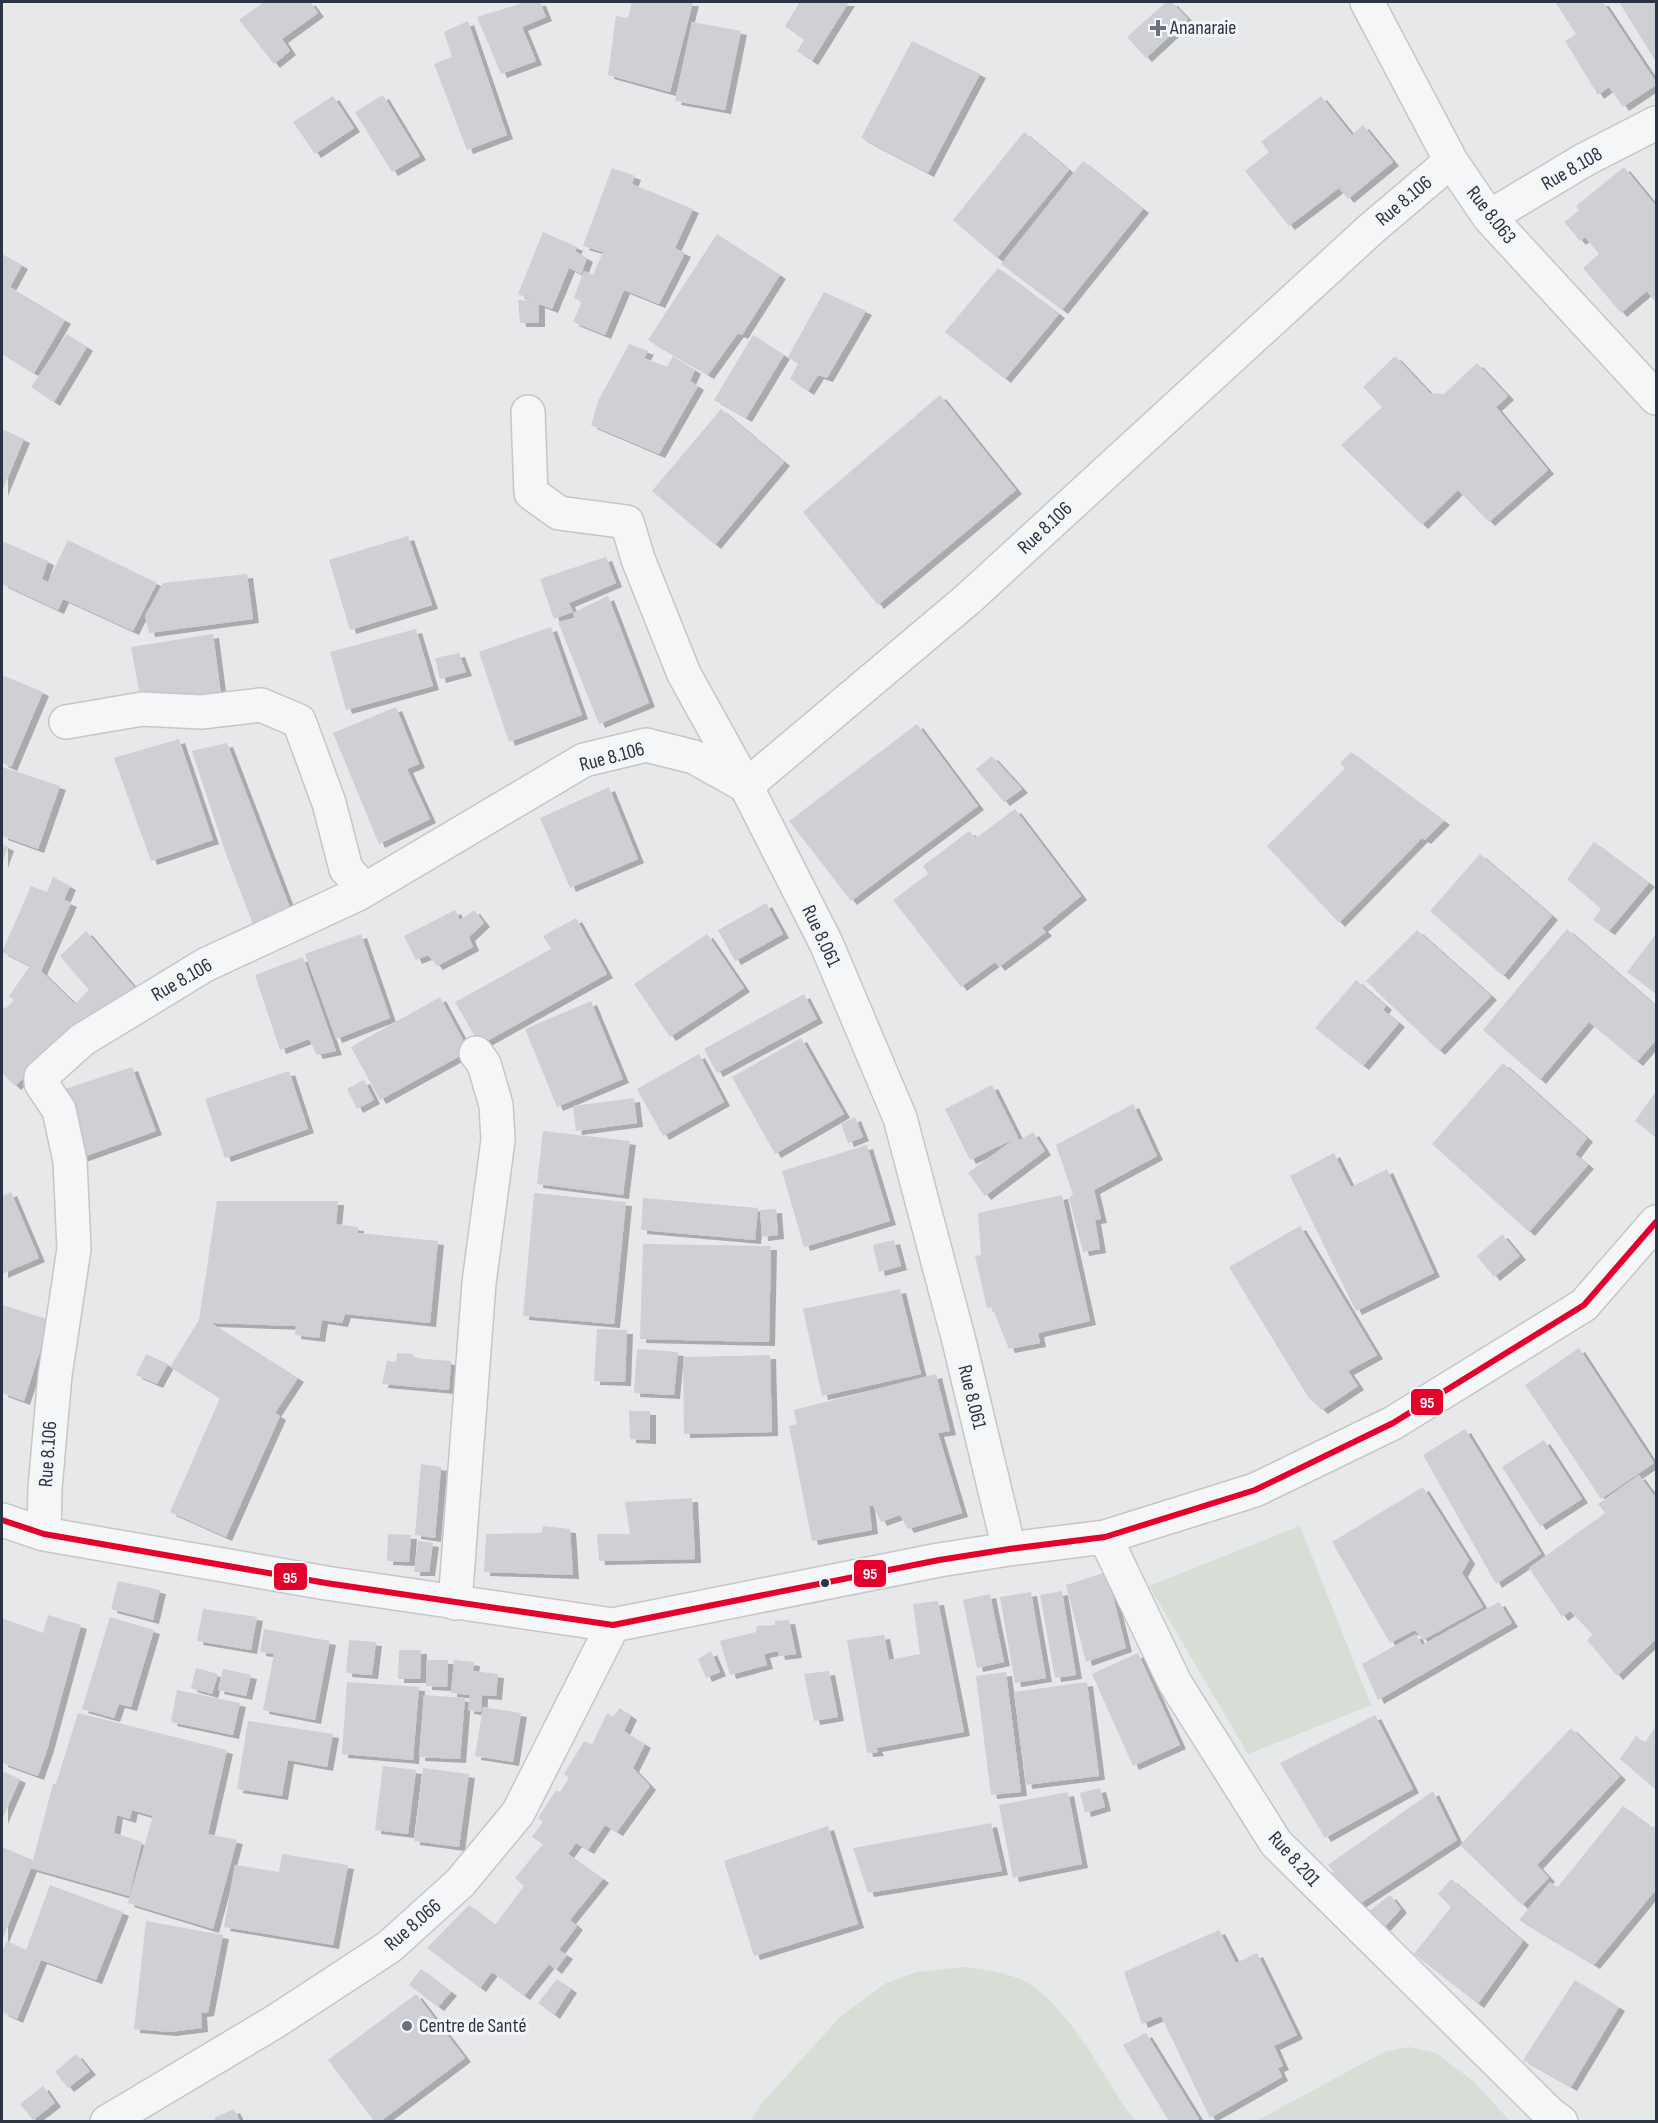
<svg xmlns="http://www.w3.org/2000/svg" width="1658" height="2123" font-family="'Sofia Sans Condensed',sans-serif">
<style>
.green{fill:#d6ded6}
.building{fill:#ced0d3;filter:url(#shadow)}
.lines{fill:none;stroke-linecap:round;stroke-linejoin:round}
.minor-casing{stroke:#c4c6c8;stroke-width:36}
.minor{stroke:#f5f6f7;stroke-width:33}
.bus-1-casing{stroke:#f4f6f9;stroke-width:10}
.bus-1{stroke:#e4002b;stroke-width:6}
.poi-dot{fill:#6c737f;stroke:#f4f6f9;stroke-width:2}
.bus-dot{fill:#2b3445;stroke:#f4f6f9;stroke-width:2}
.labels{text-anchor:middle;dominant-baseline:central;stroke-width:6;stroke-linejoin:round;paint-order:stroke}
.poi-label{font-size:20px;fill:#2b3445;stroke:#f4f6f9;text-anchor:start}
.street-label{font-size:20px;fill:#2b3445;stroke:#f4f6f9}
.line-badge{stroke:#f4f6f9;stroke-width:2}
.badge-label{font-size:16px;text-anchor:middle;font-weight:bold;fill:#fff}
</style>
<defs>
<filter id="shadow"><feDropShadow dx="6" dy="4" stdDeviation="0" flood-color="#0004"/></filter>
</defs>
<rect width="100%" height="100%" fill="#e6e8ea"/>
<path class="green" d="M 1300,1526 L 1371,1705 L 1248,1754 L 1149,1586 Z
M 965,1967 C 984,1969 1015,1974 1031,1985 C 1071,2013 1100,2069 1126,2109 L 1137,2121 L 750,2121 L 761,2104 L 840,2017 L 886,1983 L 918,1972 Z
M 1409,2047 L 1436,2053 L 1473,2081 L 1510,2121 L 1256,2121 L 1384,2052 Z"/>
<path class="building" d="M 264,2 L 310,2 L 318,13 L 282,39 L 290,51 L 274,64 L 239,20 Z
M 526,2 L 540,2 L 546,17 L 522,27 L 536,61 L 501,74 L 477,17 Z
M 632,2 L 693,2 L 670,92 L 608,75 L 616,16 L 628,18 Z
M 800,2 L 849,2 L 812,61 L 797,51 L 804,40 L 785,26 Z
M 1166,2 L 1172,2 L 1188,19 L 1146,58 L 1127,37 Z
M 1555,2 L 1603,2 L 1656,82 L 1656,85 L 1623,107 L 1609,87 L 1598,95 L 1565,41 L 1576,34 Z
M 1619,2 L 1656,2 L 1656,62 Z
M 468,21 L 507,135 L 467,150 L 434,64 L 452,57 L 444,32 Z
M 692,22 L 741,31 L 725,110 L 675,101 Z
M 912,41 L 980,74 L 928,173 L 861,138 Z
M 383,95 L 420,156 L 392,172 L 355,112 Z
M 333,96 L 354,128 L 315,154 L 293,122 Z
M 1321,96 L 1352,135 L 1363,125 L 1393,162 L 1348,199 L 1339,188 L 1289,226 L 1245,171 L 1269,152 L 1261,142 Z
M 1024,132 L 1069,170 L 997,258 L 953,220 Z
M 1083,161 L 1143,209 L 1062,310 L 1001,264 Z
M 1624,167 L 1656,206 L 1656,303 L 1647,291 L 1621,313 L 1583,268 L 1599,254 L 1585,237 L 1580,241 L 1564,222 L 1579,210 L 1576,206 Z
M 612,168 L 635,176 L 632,184 L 693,209 L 675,248 L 685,253 L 659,304 L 624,290 L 605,335 L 573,322 L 582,302 L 574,298 L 584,271 L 593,275 L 603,252 L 583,246 Z
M 543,232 L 577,247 L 575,251 L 587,258 L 581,274 L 569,268 L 552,309 L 539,304 L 539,323 L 520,323 L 518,300 L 533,301 L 518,294 Z
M 717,234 L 780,275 L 742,335 L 738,333 L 708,375 L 648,340 Z
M 2,254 L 22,265 L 10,287 L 65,320 L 34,373 L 2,354 Z
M 998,268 L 1059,314 L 1005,379 L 945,332 Z
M 824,292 L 866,311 L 827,378 L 818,375 L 808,391 L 790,379 L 798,364 L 788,357 Z
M 67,334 L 87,347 L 54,402 L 31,387 Z
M 753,335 L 784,355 L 746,418 L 714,400 Z
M 629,344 L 648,351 L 644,358 L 667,367 L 673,356 L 695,370 L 690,381 L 698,386 L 659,454 L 591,425 L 599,399 Z
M 1395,356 L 1430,393 L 1444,394 L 1477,363 L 1508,396 L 1496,407 L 1548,470 L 1489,522 L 1458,490 L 1422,525 L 1341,445 L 1382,407 L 1363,387 Z
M 940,395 L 1016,490 L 878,605 L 803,512 Z
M 721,409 L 784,462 L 715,545 L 652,491 Z
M 2,429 L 24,439 L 2,492 Z
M 408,536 L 432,605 L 350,630 L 329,560 Z
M 68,540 L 157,583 L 133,631 L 63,599 L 58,610 L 2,584 L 2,541 L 48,561 L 42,579 L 48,582 Z
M 606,557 L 616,583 L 569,603 L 573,612 L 554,619 L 540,579 Z
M 247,574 L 253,619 L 149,633 L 145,616 L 163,583 Z
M 608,596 L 649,703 L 599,724 L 558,622 L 575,618 L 573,613 Z
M 551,627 L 582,715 L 509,742 L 479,652 Z
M 416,629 L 433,686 L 346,710 L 330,652 Z
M 213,634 L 221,695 L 143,712 L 131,647 Z
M 459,653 L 466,672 L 440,679 L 435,658 Z
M 2,675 L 43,692 L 11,767 L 2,763 Z
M 396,707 L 419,764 L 407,769 L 430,819 L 379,844 L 333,733 Z
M 917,724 L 978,806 L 851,901 L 789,821 Z
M 179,739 L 213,840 L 151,861 L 114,758 Z
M 227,743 L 292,913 L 254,927 L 226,854 L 192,751 Z
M 1351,752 L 1444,821 L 1425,840 L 1422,838 L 1339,923 L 1267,846 L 1345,768 L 1340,763 Z
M 992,756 L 1022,789 L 1004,802 L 976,769 Z
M 2,767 L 60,786 L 38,849 L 2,836 Z
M 609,787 L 638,859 L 570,888 L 540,818 Z
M 1015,809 L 1081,896 L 1042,928 L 1046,932 L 999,967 L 995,962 L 961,987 L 893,900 L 928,874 L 923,866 L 969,831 L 976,838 Z
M 1594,842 L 1649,883 L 1609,931 L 1593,920 L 1601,909 L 1567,879 Z
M 2,844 L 8,847 L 2,864 Z
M 1480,854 L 1552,916 L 1503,976 L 1430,911 Z
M 53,877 L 70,886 L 64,900 L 71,903 L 41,971 L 75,1004 L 89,990 L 60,956 L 86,931 L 134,987 L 91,1024 L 59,1044 L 15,1086 L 2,1073 L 2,1006 L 5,1009 L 14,1000 L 9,996 L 30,966 L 2,952 L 31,886 L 47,892 Z
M 766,903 L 783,934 L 735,961 L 718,930 Z
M 455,910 L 460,920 L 474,910 L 484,923 L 469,937 L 473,947 L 437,966 L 428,955 L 416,960 L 404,936 Z
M 576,918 L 607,974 L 480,1045 L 455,1002 L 551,949 L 543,936 Z
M 1567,929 L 1656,1006 L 1656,1040 L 1637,1062 L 1589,1022 L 1540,1080 L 1483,1030 Z
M 1417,930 L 1491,996 L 1439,1051 L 1366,981 Z
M 361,934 L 390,1018 L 336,1039 L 305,954 Z
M 707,934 L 744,988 L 670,1037 L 634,984 Z
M 1656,934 L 1656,994 L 1627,972 Z
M 303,957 L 329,1031 L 336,1051 L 317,1055 L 309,1039 L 280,1050 L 255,975 Z
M 1356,980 L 1386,1006 L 1383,1010 L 1399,1023 L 1363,1066 L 1315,1028 Z
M 804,994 L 817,1019 L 717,1073 L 704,1049 Z
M 440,997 L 469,1051 L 380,1100 L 351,1047 Z
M 591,1001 L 623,1079 L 557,1107 L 525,1029 Z
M 801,1038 L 844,1114 L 775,1154 L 732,1077 Z
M 699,1054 L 724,1102 L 663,1136 L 637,1089 Z
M 1503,1063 L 1587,1138 L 1575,1154 L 1588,1165 L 1529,1232 L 1432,1144 Z
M 132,1067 L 156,1131 L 72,1161 L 50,1094 Z
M 289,1071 L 308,1129 L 225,1158 L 205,1099 Z
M 364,1080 L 374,1100 L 357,1109 L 347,1089 Z
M 992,1085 L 1018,1137 L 970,1160 L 945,1109 Z
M 1656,1091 L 1656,1138 L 1635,1121 Z
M 634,1098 L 637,1123 L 576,1131 L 573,1106 Z
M 1133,1104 L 1157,1156 L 1094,1190 L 1101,1219 L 1095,1220 L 1100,1249 L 1083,1252 L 1069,1198 L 1073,1195 L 1056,1145 Z
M 855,1117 L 863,1137 L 848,1143 L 841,1124 Z
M 543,1131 L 630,1141 L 623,1195 L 537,1184 Z
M 1033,1132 L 1045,1151 L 985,1196 L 968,1173 L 1017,1137 L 1020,1140 Z
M 867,1145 L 890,1221 L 804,1247 L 782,1171 Z
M 1334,1153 L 1351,1187 L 1387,1169 L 1434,1273 L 1356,1311 L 1290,1176 Z
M 11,1192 L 39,1258 L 2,1274 L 2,1196 Z
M 534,1193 L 626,1202 L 614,1324 L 523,1316 Z
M 1062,1195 L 1090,1321 L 1038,1333 L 1040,1343 L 1009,1349 L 992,1307 L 987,1308 L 975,1256 L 981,1255 L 978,1213 Z
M 643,1198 L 758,1208 L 755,1240 L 641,1230 Z
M 217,1201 L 338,1201 L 336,1224 L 358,1227 L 358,1233 L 438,1241 L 430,1323 L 345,1314 L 342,1323 L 322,1320 L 319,1338 L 295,1335 L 296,1326 L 211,1323 L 298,1378 L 275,1413 L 280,1416 L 226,1537 L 170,1512 L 220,1398 L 170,1367 L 199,1320 Z
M 776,1209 L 778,1235 L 762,1237 L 760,1210 Z
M 1300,1226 L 1377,1355 L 1348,1371 L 1358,1386 L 1322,1410 L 1308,1397 L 1229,1267 Z
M 1502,1234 L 1520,1256 L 1494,1277 L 1477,1256 Z
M 894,1240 L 901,1266 L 879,1272 L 873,1245 Z
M 643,1244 L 771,1246 L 769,1342 L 640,1339 Z
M 900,1289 L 921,1374 L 822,1396 L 803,1309 Z
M 2,1305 L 50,1320 L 24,1401 L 2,1393 Z
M 597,1329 L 627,1330 L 625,1382 L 594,1381 Z
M 1579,1348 L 1654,1463 L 1601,1499 L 1525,1385 Z
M 637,1349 L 678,1352 L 674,1395 L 634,1393 Z
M 397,1353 L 413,1354 L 413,1358 L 451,1361 L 449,1390 L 382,1384 L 387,1361 L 396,1362 Z
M 146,1354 L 168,1364 L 157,1384 L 136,1375 Z
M 770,1355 L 772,1432 L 684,1434 L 683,1357 Z
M 936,1374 L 950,1431 L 938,1433 L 962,1513 L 908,1529 L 900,1515 L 881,1522 L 873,1506 L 869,1506 L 872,1530 L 812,1541 L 789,1426 L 797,1424 L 794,1410 Z
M 629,1411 L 650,1411 L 650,1440 L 630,1439 Z
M 1465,1429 L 1541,1554 L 1496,1584 L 1423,1455 Z
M 1544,1440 L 1582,1499 L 1540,1526 L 1502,1467 Z
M 421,1464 L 441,1467 L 435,1538 L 415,1535 Z
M 1639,1475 L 1656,1498 L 1656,1639 L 1617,1676 L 1587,1640 L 1593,1635 L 1570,1611 L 1562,1617 L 1529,1568 L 1605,1513 L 1598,1504 Z
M 1423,1487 L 1469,1560 L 1462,1573 L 1483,1607 L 1423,1640 L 1415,1630 L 1390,1643 L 1332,1542 Z
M 692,1498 L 695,1559 L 599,1561 L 597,1534 L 630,1534 L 625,1502 Z
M 543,1526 L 570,1529 L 573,1575 L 484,1572 L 486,1534 L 542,1533 Z
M 388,1534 L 411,1535 L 409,1562 L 387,1561 Z
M 418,1541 L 433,1543 L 429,1572 L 414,1572 Z
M 1107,1572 L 1126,1648 L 1086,1662 L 1066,1585 Z
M 118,1581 L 160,1590 L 153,1620 L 111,1609 Z
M 1062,1591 L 1076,1675 L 1055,1678 L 1040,1595 Z
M 1031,1592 L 1046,1678 L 1015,1683 L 1000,1597 Z
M 990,1594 L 1004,1662 L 977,1668 L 963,1600 Z
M 938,1601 L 964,1732 L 876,1748 L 878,1752 L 867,1753 L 847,1640 L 884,1635 L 889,1660 L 920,1654 L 913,1604 Z
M 1499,1602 L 1512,1623 L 1378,1700 L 1362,1664 L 1416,1634 L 1422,1645 Z
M 203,1609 L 257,1617 L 251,1650 L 197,1641 Z
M 48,1615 L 81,1625 L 48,1747 L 38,1776 L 2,1763 L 2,1618 L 43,1633 Z
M 110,1617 L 154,1630 L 131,1707 L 119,1704 L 114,1718 L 82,1709 Z
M 789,1620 L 796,1654 L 779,1656 L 778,1651 L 764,1654 L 767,1665 L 730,1675 L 720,1641 L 756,1632 L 757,1626 L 775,1625 L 775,1621 Z
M 264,1629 L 330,1641 L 315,1720 L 263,1710 L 274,1654 L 260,1652 Z
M 349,1640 L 376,1642 L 372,1675 L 346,1673 Z
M 399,1650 L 421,1650 L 420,1679 L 398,1679 Z
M 711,1651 L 720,1672 L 706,1678 L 698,1659 Z
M 1138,1653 L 1180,1745 L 1133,1766 L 1092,1674 Z
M 426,1660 L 448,1660 L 447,1687 L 426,1686 Z
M 454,1660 L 474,1662 L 473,1671 L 498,1674 L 496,1696 L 482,1695 L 481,1712 L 468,1710 L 470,1695 L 451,1693 Z
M 196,1668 L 218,1674 L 212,1694 L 191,1688 Z
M 223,1669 L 251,1675 L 246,1696 L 218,1690 Z
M 829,1671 L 838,1717 L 814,1721 L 804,1674 Z
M 1006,1672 L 1021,1792 L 991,1795 L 976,1676 Z
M 347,1682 L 419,1687 L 413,1760 L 342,1754 Z
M 1087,1682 L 1099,1776 L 1026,1785 L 1014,1692 Z
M 177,1690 L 240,1703 L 233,1735 L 171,1722 Z
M 424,1695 L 465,1698 L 460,1759 L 419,1757 Z
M 483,1707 L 521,1713 L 513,1762 L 475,1756 Z
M 620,1708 L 631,1716 L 624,1731 L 645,1744 L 633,1768 L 650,1786 L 617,1832 L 605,1825 L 588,1850 L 576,1843 L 568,1854 L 603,1879 L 570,1920 L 577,1926 L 559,1950 L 567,1955 L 556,1970 L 549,1964 L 524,1996 L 492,1972 L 480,1988 L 427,1948 L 469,1905 L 495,1925 L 524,1886 L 515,1878 L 543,1844 L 532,1837 L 543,1822 L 538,1818 L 556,1790 L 560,1792 L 569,1778 L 564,1774 L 584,1741 L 592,1745 L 607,1713 L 613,1717 Z
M 78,1713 L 227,1750 L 208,1834 L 237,1840 L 213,1929 L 128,1903 L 153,1816 L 132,1810 L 130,1819 L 117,1815 L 114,1833 L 142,1842 L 129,1896 L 31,1868 L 2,1941 L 2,1847 L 33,1860 L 53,1784 L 56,1784 Z
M 1375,1715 L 1413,1789 L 1325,1838 L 1280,1763 Z
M 248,1721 L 333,1734 L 327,1767 L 288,1760 L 282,1796 L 237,1789 Z
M 1656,1725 L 1656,1790 L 1620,1759 L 1636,1736 L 1645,1743 Z
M 1571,1728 L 1620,1776 L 1537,1865 L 1549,1878 L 1522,1905 L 1460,1845 Z
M 383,1766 L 416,1770 L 408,1834 L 375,1830 Z
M 423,1768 L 469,1774 L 459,1847 L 414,1841 Z
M 2,1771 L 20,1779 L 2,1820 Z
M 1100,1788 L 1105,1807 L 1085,1813 L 1080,1793 Z
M 1433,1791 L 1457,1840 L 1353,1908 L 1329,1874 L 1334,1872 L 1328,1865 Z
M 1068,1792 L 1082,1864 L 1013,1878 L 999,1805 Z
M 1623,1806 L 1653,1828 L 1656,1824 L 1656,1894 L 1654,1892 L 1594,1965 L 1519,1920 L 1550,1882 L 1557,1888 Z
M 991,1823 L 1002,1871 L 868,1893 L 853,1848 Z
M 828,1826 L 858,1924 L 754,1956 L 724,1861 Z
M 282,1854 L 348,1865 L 333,1945 L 224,1927 L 235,1865 L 279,1872 Z
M 1451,1879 L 1523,1941 L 1478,2004 L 1414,1954 L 1451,1907 L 1438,1894 Z
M 50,1885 L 123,1912 L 96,1980 L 41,1960 L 17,2019 L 2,2012 L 2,1948 L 3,1949 L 7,1941 L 26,1950 Z
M 1390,1895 L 1401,1909 L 1377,1935 L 1368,1912 Z
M 146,1921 L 223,1935 L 208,2012 L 201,2013 L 202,2028 L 170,2032 L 134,2029 Z
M 1219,1930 L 1236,1963 L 1257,1953 L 1297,2035 L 1274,2046 L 1283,2066 L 1278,2068 L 1282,2077 L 1210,2118 L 1161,2016 L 1142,2024 L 1124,1972 Z
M 421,1969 L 451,1992 L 438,2007 L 409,1985 Z
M 557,1979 L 571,1989 L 554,2015 L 538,2003 Z
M 1575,1980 L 1619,2007 L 1571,2087 L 1523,2060 Z
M 416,1994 L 465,2058 L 381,2121 L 374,2121 L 328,2060 Z
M 1146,2033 L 1199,2119 L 1196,2121 L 1169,2121 L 1123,2045 Z
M 76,2054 L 90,2071 L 68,2088 L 55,2072 Z
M 43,2086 L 55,2103 L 33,2120 L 20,2104 Z
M 234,2109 L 240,2121 L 216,2121 L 214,2118 Z"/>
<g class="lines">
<defs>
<path id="minor" d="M 1367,2 L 1451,161 L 1489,217 L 1656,398
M 1489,217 L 1584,160 L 1656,123
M 528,412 L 531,493 L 559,513 L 627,522 L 638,559 L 684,674 L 746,786 L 826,943 L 900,1118 L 959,1341 L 1009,1549
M 66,722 L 142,709 L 201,712 L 261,705 L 299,721 L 329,803 L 346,869 L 355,879 L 358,894
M 2,1520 L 44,1534 L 326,1583 L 613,1625 L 939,1560 L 1009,1549 L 1105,1537 L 1255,1490 L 1393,1423 L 1584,1305 L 1656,1222
M 44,1534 L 45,1488 L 55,1375 L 74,1249 L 70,1161 L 59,1110 L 41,1083 L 41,1077 L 82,1040 L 205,965 L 358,894 L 584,760 L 646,745 L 694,757 L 746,786 L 968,599 L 1371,229 L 1451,161
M 1105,1537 L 1175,1683 L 1276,1843 L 1549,2113 L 1561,2122
M 455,1603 L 479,1283 L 498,1140 L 496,1105 L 484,1064 L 476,1053
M 107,2122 L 276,2021 L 389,1947 L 460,1883 L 518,1813 L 613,1625"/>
</defs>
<use href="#minor" class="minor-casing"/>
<use href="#minor" class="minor"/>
<defs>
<path id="bus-1" d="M 2,1520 L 44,1534 L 326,1583 L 613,1625 L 939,1560 L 1009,1549 L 1105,1537 L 1255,1490 L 1393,1423 L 1584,1305 L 1656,1222"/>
</defs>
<use href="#bus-1" class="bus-1-casing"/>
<use href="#bus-1" class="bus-1"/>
</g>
<g class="poi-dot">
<path d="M1155 19h6v6h6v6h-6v6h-6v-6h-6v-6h6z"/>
<circle cx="407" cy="2026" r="6"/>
</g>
<circle class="bus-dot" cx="825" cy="1583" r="5"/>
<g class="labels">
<g class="poi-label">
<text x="1170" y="28">Ananaraie</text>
<text x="419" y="2026">Centre de Santé</text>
</g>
<g class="street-label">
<text transform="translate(1572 169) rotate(-30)">Rue 8.108</text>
<text transform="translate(1404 201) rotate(-40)">Rue 8.106</text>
<text transform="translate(1491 215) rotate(52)">Rue 8.063</text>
<text transform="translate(1045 528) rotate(-43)">Rue 8.106</text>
<text transform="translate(612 757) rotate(-15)">Rue 8.106</text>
<text transform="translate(821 936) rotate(65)">Rue 8.061</text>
<text transform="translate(182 980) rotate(-30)">Rue 8.106</text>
<text transform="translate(972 1397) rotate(76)">Rue 8.061</text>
<text transform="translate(48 1454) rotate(-86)">Rue 8.106</text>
<text transform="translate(1294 1859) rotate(48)">Rue 8.201</text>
<text transform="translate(413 1925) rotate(-41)">Rue 8.066</text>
</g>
</g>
<g class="line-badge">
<rect x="1410" y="1388" width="34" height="28" rx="6" fill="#e4002b"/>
<rect x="853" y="1559" width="34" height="29" rx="6" fill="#e4002b"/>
<rect x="273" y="1562" width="35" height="29" rx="6" fill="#e4002b"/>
</g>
<g class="badge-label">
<text x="1427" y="1408">95</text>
<text x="870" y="1579">95</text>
<text x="290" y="1583">95</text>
</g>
<rect width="1658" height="2123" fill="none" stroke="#2b3445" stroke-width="6"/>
</svg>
